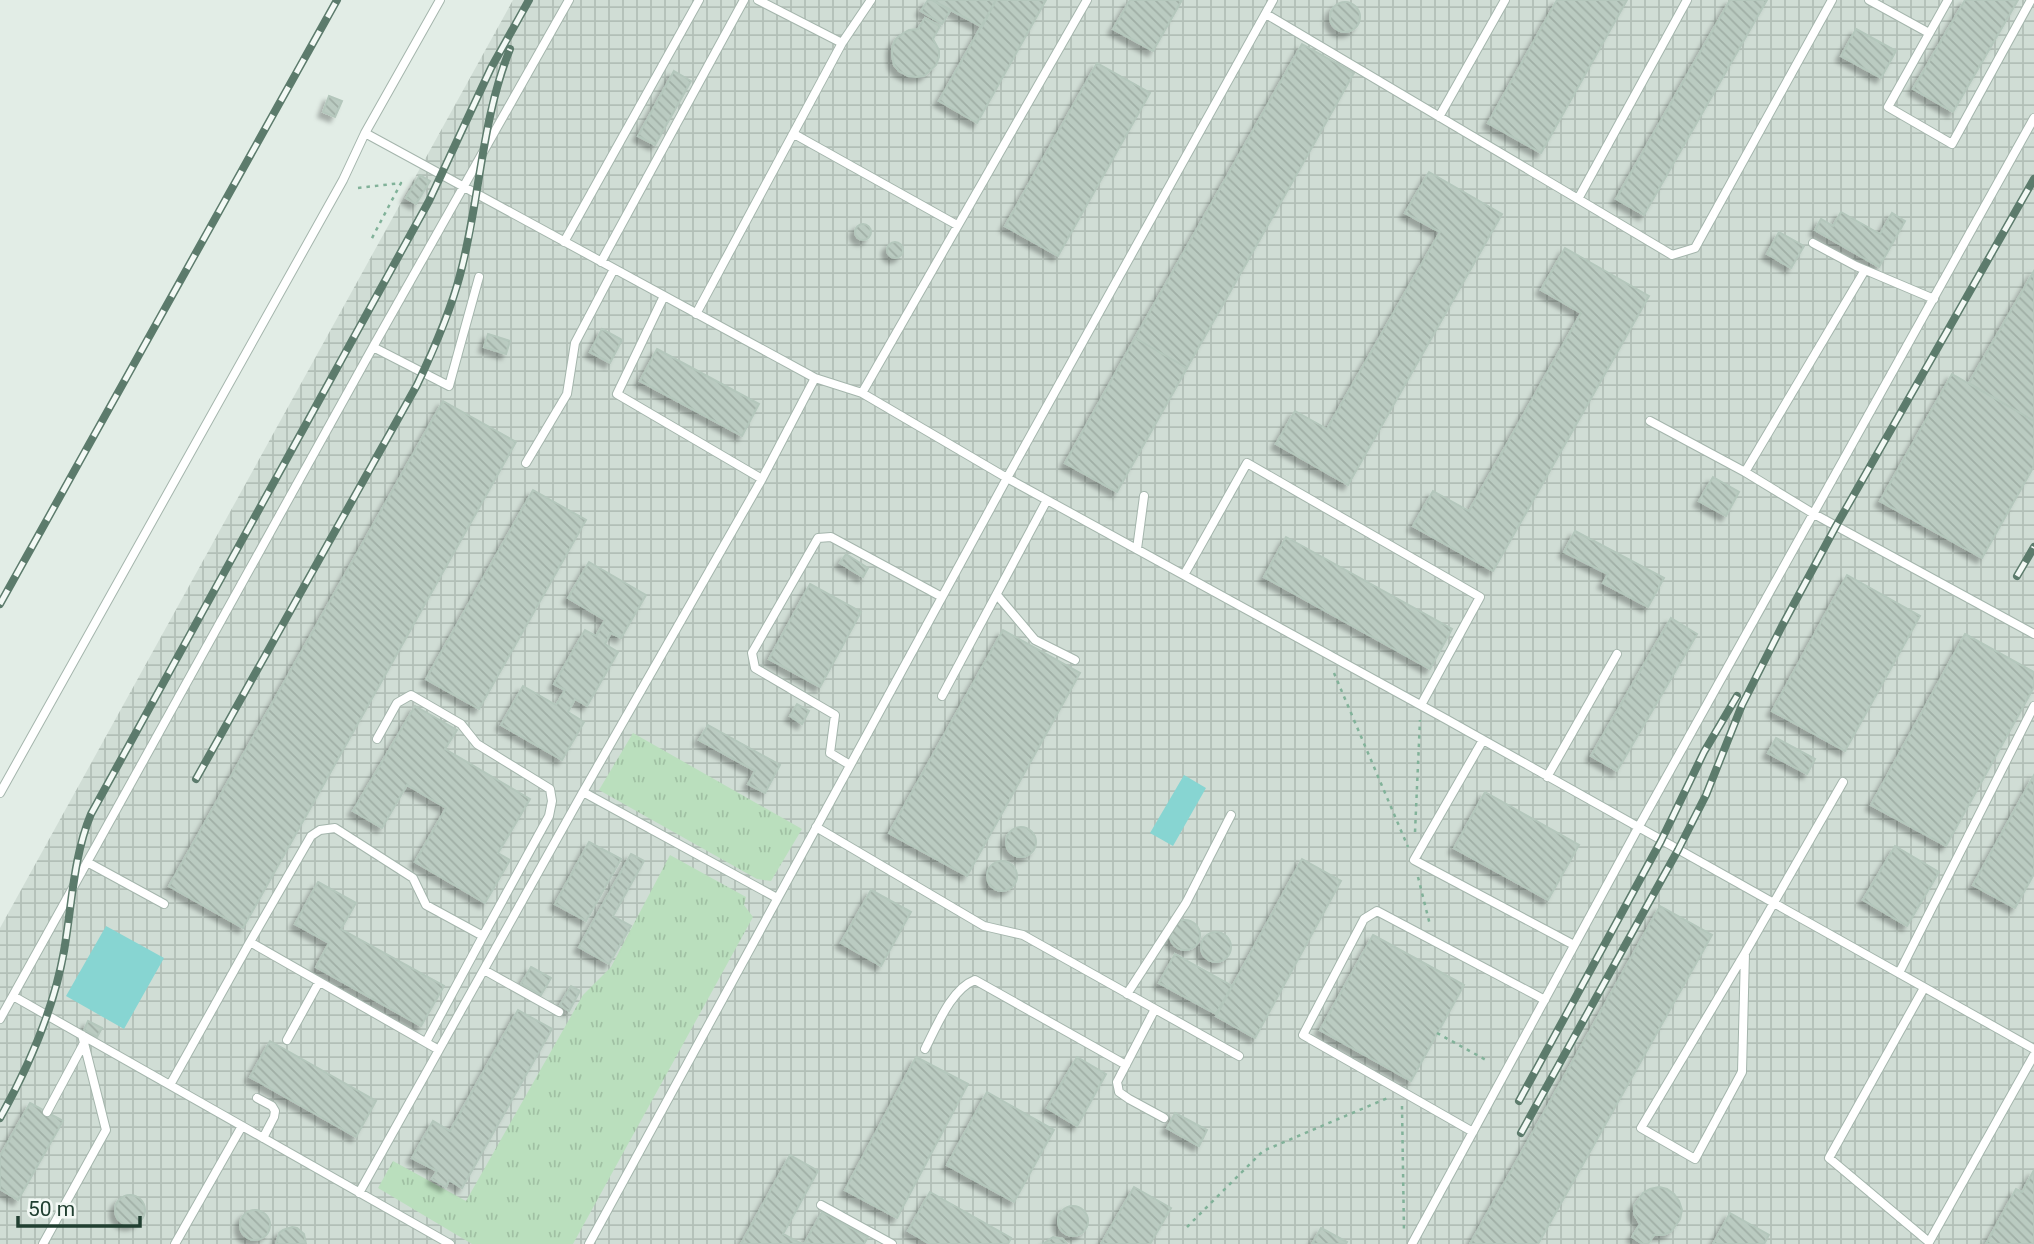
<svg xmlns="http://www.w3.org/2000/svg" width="2034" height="1244" font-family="Roboto,sans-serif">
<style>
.industrial{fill:url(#industrial-grid)}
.grass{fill:url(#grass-tufts)}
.water{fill:#87d5d2}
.building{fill:url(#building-back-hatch);stroke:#b4c7bc;stroke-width:2;filter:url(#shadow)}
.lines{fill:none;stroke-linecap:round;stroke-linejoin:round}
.lane-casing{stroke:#a4b5ac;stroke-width:10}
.path{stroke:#81b299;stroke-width:2.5;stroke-dasharray:3.5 5;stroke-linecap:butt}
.lane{stroke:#fff;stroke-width:8}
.rail-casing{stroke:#5c7b6c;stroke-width:8}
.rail{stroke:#f3f9f5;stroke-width:5;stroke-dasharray:16;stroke-linecap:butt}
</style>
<defs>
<pattern id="industrial-grid" width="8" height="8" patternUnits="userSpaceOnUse" patternTransform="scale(1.75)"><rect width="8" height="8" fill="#d0ddd5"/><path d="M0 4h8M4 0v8" fill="none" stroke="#b2bfb7"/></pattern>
<pattern id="grass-tufts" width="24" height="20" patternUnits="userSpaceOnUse" patternTransform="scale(1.75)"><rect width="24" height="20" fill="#badfbd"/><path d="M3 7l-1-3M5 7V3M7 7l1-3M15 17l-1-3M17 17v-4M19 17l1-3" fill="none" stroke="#a0c0a3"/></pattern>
<pattern id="building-back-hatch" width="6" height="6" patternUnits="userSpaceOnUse" patternTransform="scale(1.75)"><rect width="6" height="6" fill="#bacbc1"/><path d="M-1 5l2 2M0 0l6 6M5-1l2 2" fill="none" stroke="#a0afa6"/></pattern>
<filter id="shadow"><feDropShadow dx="-5" dy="5" stdDeviation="2" flood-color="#0004"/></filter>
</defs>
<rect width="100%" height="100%" fill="#e2ede6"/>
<path class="industrial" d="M 513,0 L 2034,0 L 2034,1244 L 0,1244 L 0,928 Z"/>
<path class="grass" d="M 633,733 L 802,829 L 771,881 L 757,879 L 599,790 Z
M 670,855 L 746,897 L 744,905 L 753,917 L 573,1244 L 472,1244 L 378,1188 L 393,1161 L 466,1201 L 583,995 L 611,967 Z"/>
<path class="water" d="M 1184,775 L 1206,788 L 1173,846 L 1150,833 Z
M 106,926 L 164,958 L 124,1029 L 66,996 Z"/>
<path class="building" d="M 928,0 L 932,0 L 950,11 L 942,24 L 921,11 Z
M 932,0 L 996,0 L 982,27 Z
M 996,0 L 1046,0 L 977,123 L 939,101 Z
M 1130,0 L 1182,0 L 1153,51 L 1113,29 Z
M 1557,0 L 1627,0 L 1541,153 L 1488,123 Z
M 1730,0 L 1767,0 L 1644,215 L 1616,199 Z
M 1965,0 L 2018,0 L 1953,112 L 1913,89 Z
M1330 17a15 15 0 1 1 30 0a15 15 0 1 1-30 0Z
M 925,18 L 940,26 L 933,39 L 939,50 L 939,57 L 936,65 L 924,76 L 916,77 L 908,76 L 899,71 L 894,65 L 892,55 L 892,47 L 896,39 L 902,34 L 909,30 L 918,29 Z
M 1856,29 L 1896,51 L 1881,78 L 1841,56 Z
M 1302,44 L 1354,73 L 1187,368 L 1135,338 Z
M 1097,63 L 1150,93 L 1058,256 L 1005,226 Z
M 674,71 L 691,81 L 655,145 L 638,136 Z
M 329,96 L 342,101 L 335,117 L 323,112 Z
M 1429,172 L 1502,214 L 1348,485 L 1276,444 L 1295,411 L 1327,429 L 1440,232 L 1405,213 Z
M 420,175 L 430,181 L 416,204 L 406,198 Z
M 1841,212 L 1880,234 L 1892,213 L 1905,221 L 1879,267 L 1815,230 L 1821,219 L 1833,226 Z
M855 232a8 8 0 1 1 16 0a8 8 0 1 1-16 0Z
M 1779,232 L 1804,246 L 1791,268 L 1767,254 Z
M887 250a8 8 0 1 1 16 0a8 8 0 1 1-16 0Z
M 1565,248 L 1649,296 L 1493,571 L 1413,526 L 1433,491 L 1469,511 L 1581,313 L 1541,290 Z
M 2034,271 L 2034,421 L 1969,383 Z
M 602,329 L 622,340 L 610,363 L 590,352 Z
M 488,334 L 510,341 L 506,354 L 484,347 Z
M 1135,338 L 1187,368 L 1117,492 L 1065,463 Z
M 657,349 L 759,404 L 742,436 L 640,381 Z
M 1952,374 L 2034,421 L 2034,466 L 1982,558 L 1880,501 Z
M 443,401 L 516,442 L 243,928 L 169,886 Z
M 1713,477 L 1739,492 L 1726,516 L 1699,501 Z
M 533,490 L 586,520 L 479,709 L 426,679 Z
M 1575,531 L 1664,578 L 1648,607 L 1603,583 L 1608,574 L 1564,552 Z
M 1286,537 L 1452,629 L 1430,669 L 1264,577 Z
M 846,554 L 868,568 L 863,577 L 840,563 Z
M 589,562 L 646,595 L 621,638 L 611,633 L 605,644 L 618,652 L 587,706 L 575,699 L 568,712 L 584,722 L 562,760 L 501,725 L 523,686 L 556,705 L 565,690 L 554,684 L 585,630 L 596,636 L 605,620 L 568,598 Z
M 1847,575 L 1920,616 L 1845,751 L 1772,711 Z
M 810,584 L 861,612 L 820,687 L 769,659 Z
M 1671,618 L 1697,634 L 1617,771 L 1591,756 Z
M 1003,630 L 1080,673 L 967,876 L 889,833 Z
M 1965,634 L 2034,672 L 2034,687 L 1946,846 L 1871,805 Z
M 797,704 L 809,711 L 802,724 L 790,716 Z
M 415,706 L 457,730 L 445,749 L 530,799 L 498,853 L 510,860 L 485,903 L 415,862 L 446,808 L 407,785 L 382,828 L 353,811 Z
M 708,725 L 780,765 L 765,793 L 748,784 L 755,771 L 699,740 Z
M 1776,738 L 1815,759 L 1807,774 L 1768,753 Z
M 2034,775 L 2034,874 L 2015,908 L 1973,885 Z
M 1485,792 L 1579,845 L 1548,900 L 1454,848 Z
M1006 842a15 15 0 1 1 30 0a15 15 0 1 1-30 0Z
M 589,842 L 621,859 L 586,921 L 555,904 Z
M 1895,846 L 1939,872 L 1907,926 L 1863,900 Z
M 631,854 L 644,861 L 613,916 L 631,926 L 609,964 L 579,947 Z
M 1302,859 L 1341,881 L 1255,1038 L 1216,1016 Z
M987 876a15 15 0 1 1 30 0a15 15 0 1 1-30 0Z
M 318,882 L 356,903 L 341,929 L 444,986 L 421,1026 L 316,967 L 329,943 L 295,924 Z
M 871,890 L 911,912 L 881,966 L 841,943 Z
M 1660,906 L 1712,935 L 1538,1244 L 1470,1244 Z
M1170 935a15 15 0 1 1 30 0a15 15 0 1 1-30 0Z
M1201 947a15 15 0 1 1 30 0a15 15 0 1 1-30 0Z
M 1373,935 L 1464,985 L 1411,1081 L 1320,1030 Z
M 1175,954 L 1232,986 L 1216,1014 L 1159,983 Z
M 531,967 L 551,978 L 541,995 L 521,984 Z
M 571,986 L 580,991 L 569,1011 L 560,1005 Z
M 518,1010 L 552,1029 L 462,1188 L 449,1180 L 446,1187 L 432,1179 L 437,1171 L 412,1158 L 433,1121 L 450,1131 Z
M 88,1021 L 102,1028 L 97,1037 L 84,1030 Z
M 270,1041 L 376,1101 L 356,1137 L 250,1077 Z
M 916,1057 L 968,1084 L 897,1218 L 845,1190 Z
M 1077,1057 L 1106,1074 L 1077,1126 L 1047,1108 Z
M 987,1092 L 1054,1130 L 1014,1202 L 947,1165 Z
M 30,1103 L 63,1121 L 18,1200 L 0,1189 L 0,1156 Z
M 1175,1113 L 1207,1130 L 1199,1146 L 1167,1128 Z
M 790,1155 L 818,1171 L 783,1234 L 802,1244 L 741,1244 Z
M 2034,1170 L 2034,1244 L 1986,1244 L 2016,1189 L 2022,1192 Z
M 1134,1187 L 1171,1208 L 1150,1244 L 1101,1244 Z
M 1659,1187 L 1667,1189 L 1674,1194 L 1679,1201 L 1682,1210 L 1680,1219 L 1671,1232 L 1663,1235 L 1654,1235 L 1648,1244 L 1643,1244 L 1632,1237 L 1640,1224 L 1634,1214 L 1634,1206 L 1643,1193 L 1650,1189 Z
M 930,1192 L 1011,1238 L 1008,1244 L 930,1244 L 908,1231 Z
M115 1210a15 15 0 1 1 30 0a15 15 0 1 1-30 0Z
M1058 1221a15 15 0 1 1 30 0a15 15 0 1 1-30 0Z
M240 1225a15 15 0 1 1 30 0a15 15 0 1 1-30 0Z
M 822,1212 L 868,1237 L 864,1244 L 804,1244 Z
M 1730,1213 L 1769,1235 L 1764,1244 L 1713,1244 Z
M 292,1227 L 297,1228 L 304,1234 L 306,1244 L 276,1244 L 279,1233 L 283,1230 Z
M 1321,1228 L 1347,1242 L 1346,1244 L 1312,1244 Z
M 1053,1237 L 1063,1239 L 1067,1244 L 1043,1244 Z"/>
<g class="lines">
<defs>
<path id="lane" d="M 758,0 L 842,43
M 1869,0 L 1929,33
M 1948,0 L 1888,107 L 1952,144 L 2031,0
M 1266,14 L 1578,199 L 1687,0
M 1439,117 L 1505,0
M 365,133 L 815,378 L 862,393 L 1007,478 L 1444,718 L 2034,1049
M 794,134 L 957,225
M 1578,199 L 1672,255 L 1695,248 L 1832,0
M 564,242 L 699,0
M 1813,243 L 1856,266 L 1934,299
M 601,262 L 744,0
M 1865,270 L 1745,472 L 1814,514 L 2034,634
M 664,296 L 617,394 L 762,479
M 696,314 L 842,43 L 871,0
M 373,347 L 449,386 L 479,277
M 862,393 L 1087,0
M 1650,421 L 1745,472
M 526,463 L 567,394 L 575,343 L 614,269
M 1137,549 L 1144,496
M 1184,575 L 1247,463 L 1480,597 L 1421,705
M 997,595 L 1035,640 L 1075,660
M 942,696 L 1047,500
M 377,739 L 397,703 L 411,695 L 461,724 L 477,744 L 550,789 L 552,801 L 549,816 L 483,936
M 1483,740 L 1414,860 L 1574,945
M 850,765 L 830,753 L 835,715 L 755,668 L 752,653 L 818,538 L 831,537 L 942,597
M 1547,777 L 1617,654
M 583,792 L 777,898
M 0,793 L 343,180 L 365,133 L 440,0
M 816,827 L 984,926 L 1023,935 L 1155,1009 L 1117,1082 L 1119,1092 L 1129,1099 L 1164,1118
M 87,862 L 164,904
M 250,942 L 311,836 L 320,830 L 335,828 L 413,878 L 426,905 L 483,936 L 426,1042
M 1745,953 L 1641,1128 L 1695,1159 L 1742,1072 L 1745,953 L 1843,782
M 484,970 L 559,1012
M 1899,973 L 2034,706
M 1924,988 L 1829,1158 L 1929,1242
M 1127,994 L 1186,903 L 1231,815
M 13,996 L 450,1244
M 1155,1009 L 1239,1056
M 0,1019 L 373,347 L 569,0
M 287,1040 L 319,982
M 925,1049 C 937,1026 951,989 975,980 L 1126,1065
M 170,1085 L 250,942 L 439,1050
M 257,1098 L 272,1106 L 275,1111 L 274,1117 L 263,1138
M 47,1112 L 84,1043
M 1473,1132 L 1303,1035 L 1364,919 L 1377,911 L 1545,1000
M 359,1193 L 583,792 L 762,479 L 815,378
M 821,1205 L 892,1244
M 43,1244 L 106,1130 L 82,1035
M 175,1244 L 242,1126
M 589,1244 L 1007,478 L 1273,0
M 1412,1244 L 1638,828 L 2034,118
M 1928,1244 L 2034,1055"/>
</defs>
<use href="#lane" class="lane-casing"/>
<path class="path" d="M 358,188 L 401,183 L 371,240
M 1334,673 L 1408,847
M 1415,832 L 1420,720
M 1418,877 L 1430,925
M 1437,1033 L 1486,1060
M 1402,1106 L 1404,1232
M 1187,1227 L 1263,1151 L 1390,1097"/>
<use href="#lane" class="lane"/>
<defs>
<path id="rail" d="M 2017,576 L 2034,547
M 0,604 L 337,0
M 196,779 L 417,385 C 434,349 450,313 460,275 C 480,200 481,121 510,49
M 1519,1101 L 1661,841 L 1704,752 L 1737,696
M 0,1118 C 28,1068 54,1008 64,951 C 72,906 73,857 91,814 L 429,201 L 491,68 L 529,0
M 1521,1133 L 1678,850 L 1706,795 L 1742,705 L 1782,626 L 1836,526 L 2034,179"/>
</defs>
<use href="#rail" class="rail-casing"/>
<use href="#rail" class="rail"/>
</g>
<path d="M18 1216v10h122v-10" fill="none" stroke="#213f31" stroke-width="3.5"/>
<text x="28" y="1216" font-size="21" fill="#213f31" stroke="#f3f9f5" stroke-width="5" paint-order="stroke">50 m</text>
</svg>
